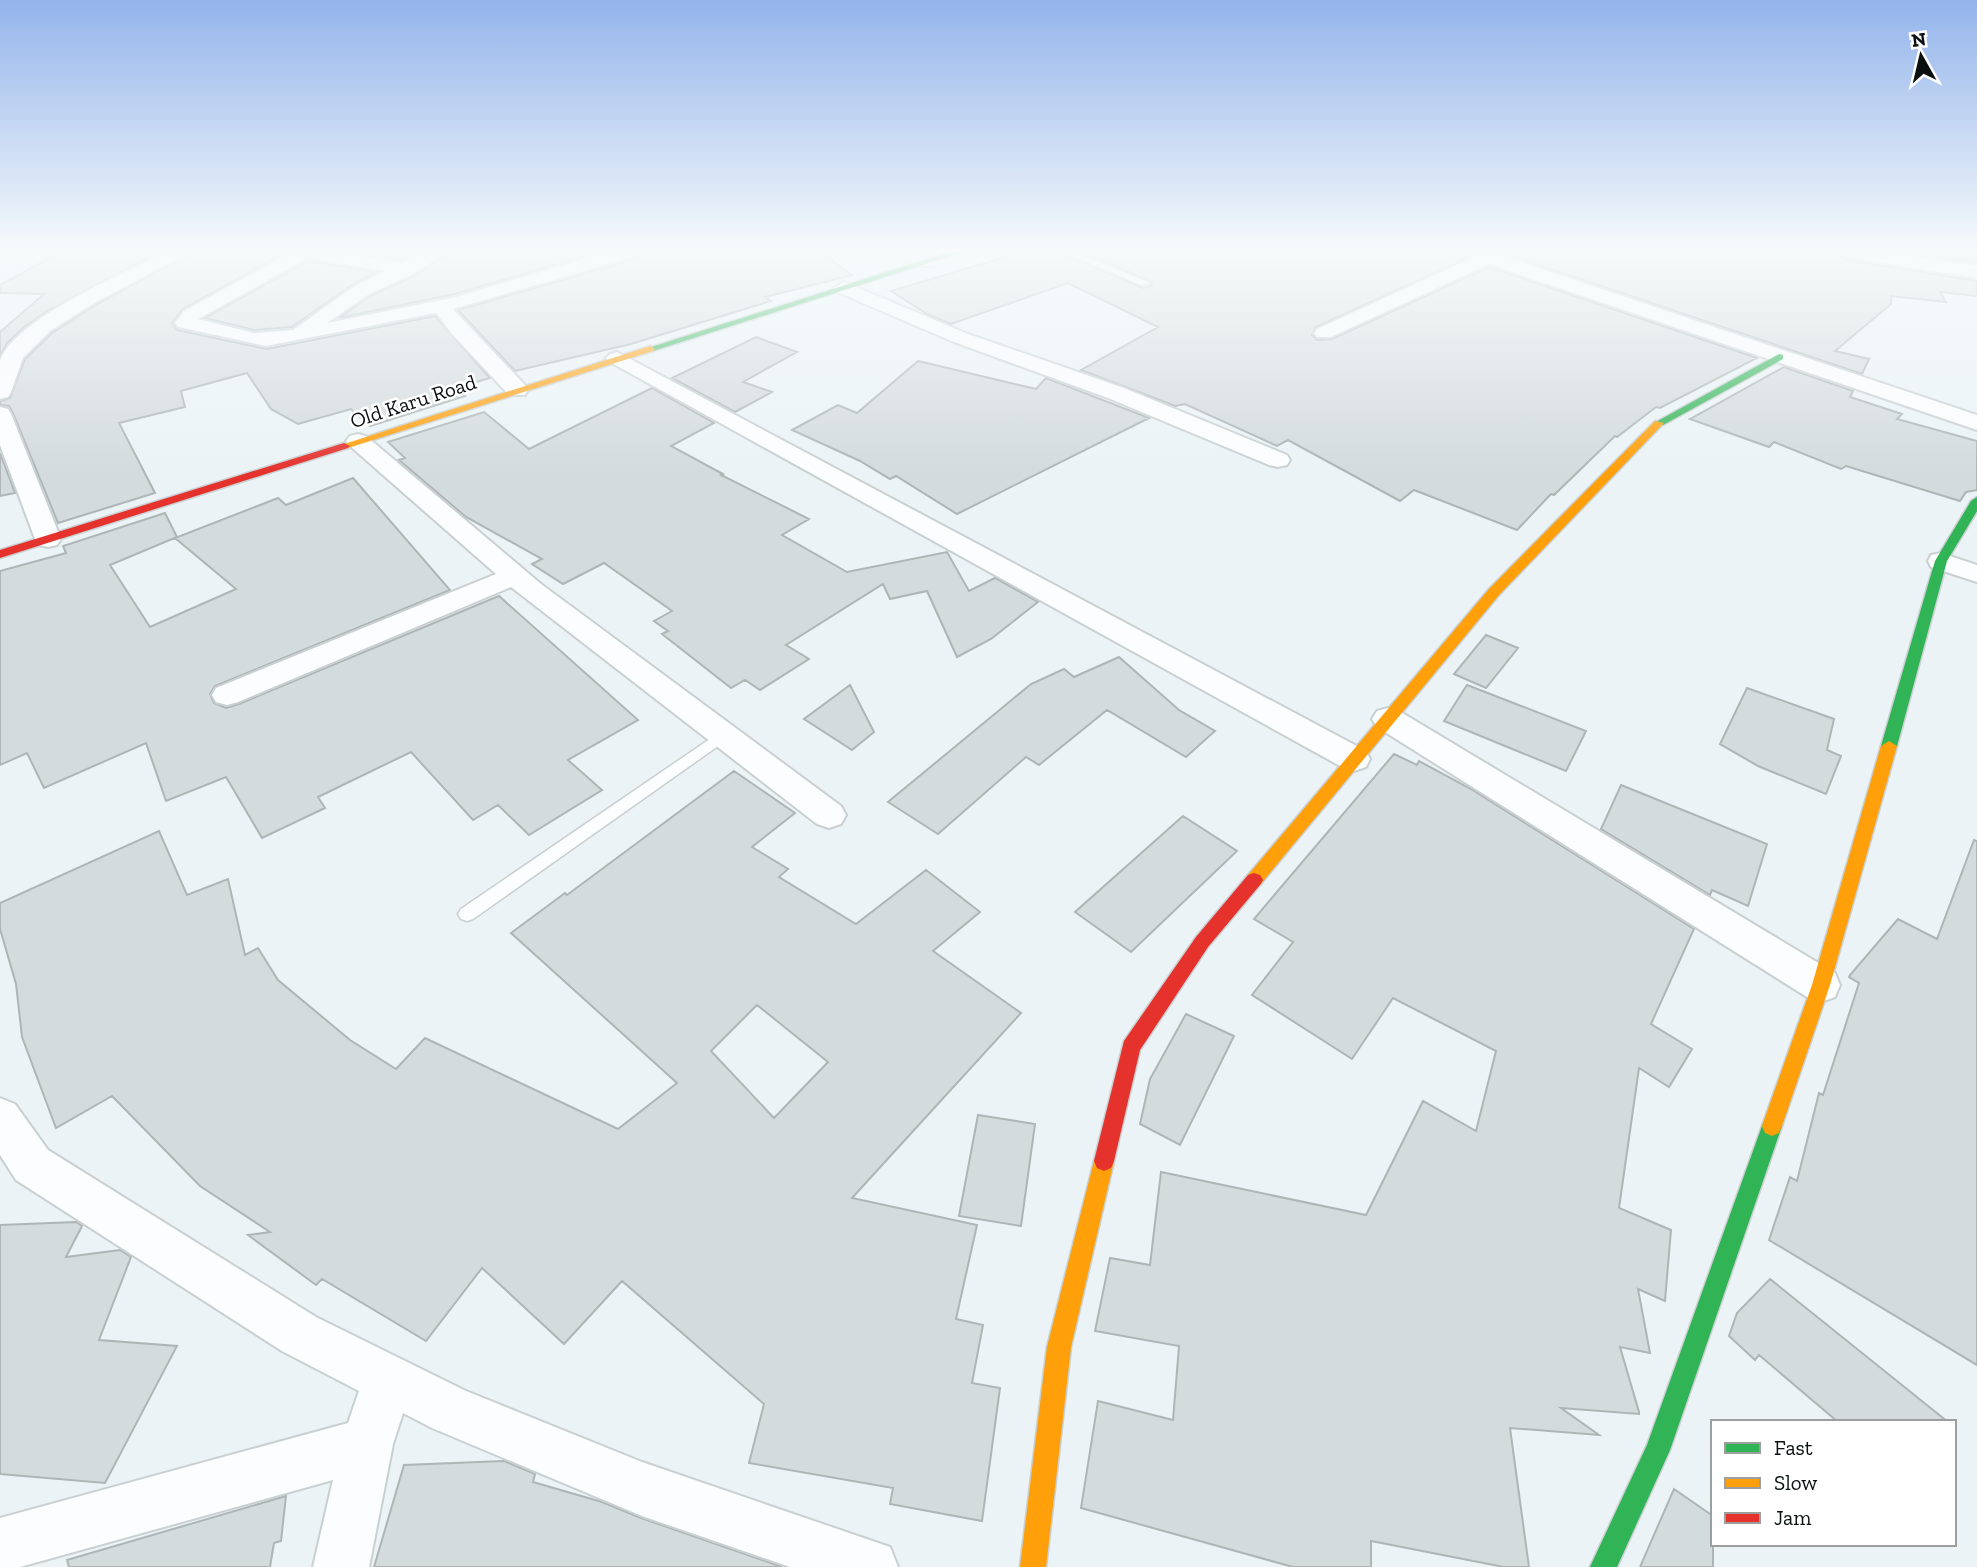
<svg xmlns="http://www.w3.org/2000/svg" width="1977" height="1567" font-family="'Zilla Slab',serif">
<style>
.building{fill:#d4dbdc;stroke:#aeb5b6;stroke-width:2;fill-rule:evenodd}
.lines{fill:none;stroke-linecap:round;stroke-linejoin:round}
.lane-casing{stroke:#c9d0d2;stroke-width:3}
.street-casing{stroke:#c9d0d2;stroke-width:4}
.fast-casing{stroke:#c9d0d2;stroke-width:3}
.slow-casing{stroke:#c9d0d2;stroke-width:3}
.jam-casing{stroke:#c9d0d2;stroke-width:3}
.lane{fill:#fcfdfe;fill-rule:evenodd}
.street{fill:#fcfdfe;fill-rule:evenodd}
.fast{fill:#30b455;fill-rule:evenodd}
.slow{fill:#ff9f0a;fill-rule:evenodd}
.jam{fill:#e5322d;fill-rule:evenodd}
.labels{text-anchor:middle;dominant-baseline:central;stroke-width:5;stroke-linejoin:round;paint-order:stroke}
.far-street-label{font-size:21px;fill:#0a0f10;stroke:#fff}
</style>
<rect width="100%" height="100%" fill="#ebf3f6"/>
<path class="building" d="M 61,252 L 159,252 L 47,311 L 24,327 L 7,343 L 0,356 L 0,332 L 44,294 L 0,293 L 0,285 Z
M 193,252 L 286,252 L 183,309 L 172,323 L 177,330 L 267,349 L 435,316 L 490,378 L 456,388 L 465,396 L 370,426 L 351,409 L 298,424 L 271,409 L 247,373 L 181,391 L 185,407 L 119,423 L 155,493 L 58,523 L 13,413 L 9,406 L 0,405 L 0,401 L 10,398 L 25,359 L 52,333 L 97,304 Z
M 355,252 L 417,252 L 402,260 Z
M 450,252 L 598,252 L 455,294 L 339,318 L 370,296 L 416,275 Z
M 640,252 L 821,252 L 852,275 L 765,297 L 771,301 L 631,344 L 515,371 L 458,310 L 636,259 Z
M 1006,252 L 1060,252 L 1143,288 L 1151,286 L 1152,282 L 1082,252 L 1460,252 L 1467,258 L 1316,327 L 1312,335 L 1317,340 L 1332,339 L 1489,267 L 1757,358 L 1660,408 L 1656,407 L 1617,437 L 1615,436 L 1554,495 L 1551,494 L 1517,530 L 1414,490 L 1400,501 L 1288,440 L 1277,446 L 1185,404 L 1175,406 L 1081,370 L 1158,327 L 1068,283 L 951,324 L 927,314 L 891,291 L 1012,255 Z
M 1500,252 L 1834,252 L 1846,260 L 1977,281 L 1977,296 L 1940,292 L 1946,302 L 1891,296 L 1891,304 L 1835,351 L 1869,359 L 1862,374 Z
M 1904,252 L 1977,252 L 1977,263 Z
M 308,261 L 377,272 L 353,284 L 292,327 L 254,330 L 205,318 Z
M 756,337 L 797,352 L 743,382 L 772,392 L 735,412 L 672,378 Z
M 918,361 L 1036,389 L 1046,378 L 1149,418 L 957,514 L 896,476 L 890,479 L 860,461 L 792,430 L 838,405 L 857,413 Z
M 1784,367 L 1853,391 L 1850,397 L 1902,414 L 1897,419 L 1977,441 L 1977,490 L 1966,492 L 1960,501 L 1846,466 L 1841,469 L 1774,442 L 1769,447 L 1690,419 Z
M 652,388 L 714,423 L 671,446 L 723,474 L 721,475 L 809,519 L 782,535 L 847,572 L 947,552 L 969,591 L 995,578 L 1038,602 L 991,639 L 957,657 L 927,591 L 890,599 L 883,584 L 786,645 L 809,659 L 760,690 L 745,680 L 731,688 L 662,634 L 668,631 L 654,621 L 672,611 L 604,563 L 563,584 L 532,564 L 542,559 L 466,517 L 399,460 L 405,458 L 388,442 L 484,412 L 529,449 Z
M 0,453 L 15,493 L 0,496 Z
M 353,478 L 450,590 L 215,686 L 210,694 L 214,703 L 226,708 L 239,704 L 499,596 L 638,720 L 568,760 L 602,790 L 529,835 L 498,805 L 473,820 L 411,752 L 318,797 L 325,808 L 262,838 L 226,777 L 166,801 L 146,743 L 44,788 L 27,753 L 0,765 L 0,571 L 66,553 L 63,546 L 165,513 L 177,537 L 110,565 L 150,627 L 236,589 L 175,538 L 278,498 L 286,505 Z
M 1486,635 L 1518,648 L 1486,688 L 1454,674 Z
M 1119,657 L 1179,710 L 1215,731 L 1186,757 L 1107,710 L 1039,765 L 1026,757 L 938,834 L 888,802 L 1031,684 L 1064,669 L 1074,677 Z
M 850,685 L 874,732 L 852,750 L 804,719 Z
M 1467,685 L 1586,731 L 1566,771 L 1444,721 Z
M 1747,688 L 1834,719 L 1827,750 L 1841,756 L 1826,794 L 1758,766 L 1720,744 Z
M 1394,754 L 1417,765 L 1419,761 L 1471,789 L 1694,929 L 1651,1024 L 1692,1049 L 1669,1087 L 1639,1068 L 1619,1208 L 1671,1230 L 1665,1301 L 1638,1289 L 1650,1353 L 1620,1347 L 1639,1412 L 1639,1414 L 1561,1408 L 1599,1435 L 1510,1428 L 1529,1567 L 1504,1567 L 1371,1541 L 1371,1567 L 1293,1567 L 1081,1508 L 1098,1401 L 1173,1420 L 1179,1346 L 1095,1331 L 1110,1258 L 1150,1265 L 1161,1172 L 1366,1215 L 1423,1101 L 1476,1131 L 1496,1051 L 1393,998 L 1352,1059 L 1252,995 L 1293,942 L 1254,919 Z
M 734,771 L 795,813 L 752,847 L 788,869 L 779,877 L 856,924 L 926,870 L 980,912 L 933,951 L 1021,1013 L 852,1198 L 977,1225 L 956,1319 L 983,1325 L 972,1383 L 1000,1388 L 982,1521 L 890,1504 L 893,1488 L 749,1463 L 764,1404 L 622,1281 L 564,1344 L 482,1268 L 426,1341 L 322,1279 L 316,1285 L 248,1235 L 270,1232 L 200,1186 L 112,1096 L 56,1128 L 22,1037 L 16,984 L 0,929 L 0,903 L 159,831 L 187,895 L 228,879 L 245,955 L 258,948 L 278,980 L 350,1040 L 396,1069 L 425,1038 L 618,1129 L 677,1083 L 511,933 L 565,893 L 567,895 ZM 757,1005 L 828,1062 L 774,1118 L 711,1051 Z
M 1621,785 L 1767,844 L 1748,906 L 1712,890 L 1710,895 L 1601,829 Z
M 1183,816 L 1237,851 L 1131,952 L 1075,912 Z
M 1974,840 L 1977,841 L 1977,1365 L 1769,1240 L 1790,1177 L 1797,1181 L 1819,1093 L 1823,1095 L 1859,983 L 1849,977 L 1850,975 L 1898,919 L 1937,939 Z
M 1186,1014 L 1234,1036 L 1180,1145 L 1140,1124 L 1150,1079 Z
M 978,1115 L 1035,1124 L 1021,1226 L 959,1216 Z
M 76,1222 L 82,1226 L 66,1257 L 120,1250 L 131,1257 L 99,1340 L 177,1346 L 105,1483 L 0,1474 L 0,1225 Z
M 1770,1279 L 1948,1422 L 1838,1422 L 1759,1355 L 1755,1360 L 1729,1336 L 1737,1313 Z
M 504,1461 L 535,1474 L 533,1482 L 602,1502 L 641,1518 L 782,1567 L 374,1567 L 404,1465 Z
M 1674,1489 L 1713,1516 L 1713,1567 L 1640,1567 Z
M 286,1496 L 281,1541 L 274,1543 L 270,1567 L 69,1567 L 67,1560 Z"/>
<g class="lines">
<defs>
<path id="lane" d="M 1062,252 L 1074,252 L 1150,283 L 1142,285 Z
M 723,730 L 731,735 L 728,739 L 473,919 L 467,921 L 461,919 L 458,914 L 461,909 Z"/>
<path id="street" d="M 166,252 L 190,252 L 96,302 L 50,331 L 23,358 L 11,392 L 8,397 L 0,399 C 0,387 0,371 0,361 C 13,320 128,271 166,252 Z
M 292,252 L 338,252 L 402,263 L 423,252 L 447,252 L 415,273 L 369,294 L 327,323 L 456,297 L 608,252 L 638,252 L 635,256 L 453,309 L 525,385 L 528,390 L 525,395 L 509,395 L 451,333 L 436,313 L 266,346 L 178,327 L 175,323 L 184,311 ZM 308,258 L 385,271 L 355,286 L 293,330 L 254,333 L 198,319 Z
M 899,252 L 922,252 L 936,262 L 934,266 L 920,266 Z
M 1463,252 L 1491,252 L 1977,415 L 1977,430 L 1489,264 L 1331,337 L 1317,337 L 1314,333 L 1317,329 L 1472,258 Z
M 1837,252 L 1884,252 L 1977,266 L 1977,278 L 1846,257 Z
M 844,282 L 968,334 L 1124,388 L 1287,455 L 1290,460 L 1287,465 L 1278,467 L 1269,465 L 1108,398 L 954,342 L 837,292 L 834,288 Z
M 617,352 L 1366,751 L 1370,759 L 1366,767 L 1354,771 L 1342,767 L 610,362 L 606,358 L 610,354 Z
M 0,407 L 8,409 L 11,414 L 61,539 L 57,545 L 48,547 L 39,545 L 35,539 L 0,445 Z
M 358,434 L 366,436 L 541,584 L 841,806 L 846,815 L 841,824 L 829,828 L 817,824 L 511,587 L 238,702 L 227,705 L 216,702 L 212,695 L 216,688 L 496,574 L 350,446 L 346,441 L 350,436 Z
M 1941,553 L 1977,565 L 1977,582 L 1931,567 L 1928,561 L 1931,555 Z
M 1388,708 L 1399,711 L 1835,973 L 1840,985 L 1835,997 L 1821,1002 L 1807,997 L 1377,727 L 1372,719 L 1377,711 Z
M 0,1098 L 15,1104 L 48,1150 L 316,1317 L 466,1391 L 642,1462 L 890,1547 L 898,1567 L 790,1567 L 642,1516 L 432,1428 L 403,1413 L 393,1444 L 369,1567 L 313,1567 L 333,1480 L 20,1567 L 0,1567 L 0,1518 L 348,1423 L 359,1391 L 282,1351 L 16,1180 L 0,1155 Z"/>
<path id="fast" d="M 949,252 L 963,252 L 653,351 L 645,349 Z
M 1779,354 L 1783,355 L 1783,359 L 1663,425 L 1654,423 Z
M 1977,497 L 1977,511 L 1947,561 L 1897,746 L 1889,751 L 1884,750 L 1881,746 L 1935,561 L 1971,501 Z
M 1772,1116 L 1779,1119 L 1782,1126 L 1670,1450 L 1617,1567 L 1590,1567 L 1647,1445 L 1762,1126 L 1765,1119 Z"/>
<path id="slow" d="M 650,346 L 655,349 L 653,351 L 348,448 L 338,446 Z
M 1655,421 L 1664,423 L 1499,595 L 1260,885 L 1254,887 L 1248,885 L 1245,880 L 1248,875 L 1489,589 Z
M 1889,741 L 1897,746 L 1830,985 L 1782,1126 L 1779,1133 L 1772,1136 L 1765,1133 L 1762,1126 L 1812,985 L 1881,746 Z
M 1104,1151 L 1111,1154 L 1114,1161 L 1071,1347 L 1046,1567 L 1020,1567 L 1047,1347 L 1094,1161 L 1097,1154 Z"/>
<path id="jam" d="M 344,443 L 350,446 L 348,448 L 0,558 L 0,550 Z
M 1254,873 L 1260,875 L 1263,880 L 1260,885 L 1208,947 L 1140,1050 L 1114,1161 L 1111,1168 L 1104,1171 L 1097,1168 L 1094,1161 L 1124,1041 L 1196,937 L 1248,875 Z"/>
</defs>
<use href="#lane" class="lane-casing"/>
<use href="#street" class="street-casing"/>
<use href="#fast" class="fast-casing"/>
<use href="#slow" class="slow-casing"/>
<use href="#jam" class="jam-casing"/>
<use href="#lane" class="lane"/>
<use href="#street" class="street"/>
<use href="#fast" class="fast"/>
<use href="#slow" class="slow"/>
<use href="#jam" class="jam"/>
</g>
<linearGradient id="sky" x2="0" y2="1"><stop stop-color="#93b4eb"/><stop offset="0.53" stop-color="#f6fafb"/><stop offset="1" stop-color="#f6fafb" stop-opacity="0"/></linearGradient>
<rect width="1977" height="472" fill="url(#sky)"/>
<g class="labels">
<g class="far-street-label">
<text transform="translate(413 401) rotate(-18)">Old Karu Road</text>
</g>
</g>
<rect x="1711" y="1420" width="245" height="126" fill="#ffffff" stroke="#9d9f9f" stroke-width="2"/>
<rect x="1725" y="1443" width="35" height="10" fill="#30b455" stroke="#9d9f9f" stroke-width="2"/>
<text x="1774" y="1455" font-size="21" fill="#0a0f10">Fast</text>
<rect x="1725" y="1478" width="35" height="10" fill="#ff9f0a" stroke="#9d9f9f" stroke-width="2"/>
<text x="1774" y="1490" font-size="21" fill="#0a0f10">Slow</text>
<rect x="1725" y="1513" width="35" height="10" fill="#e5322d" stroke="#9d9f9f" stroke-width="2"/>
<text x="1774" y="1525" font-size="21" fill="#0a0f10">Jam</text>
<g transform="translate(1921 56) rotate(352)" stroke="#ffffff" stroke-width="5" paint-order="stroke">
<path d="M0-5L12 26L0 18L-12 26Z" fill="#0a0f10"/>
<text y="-10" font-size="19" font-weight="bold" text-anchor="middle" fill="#0a0f10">N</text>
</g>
</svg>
